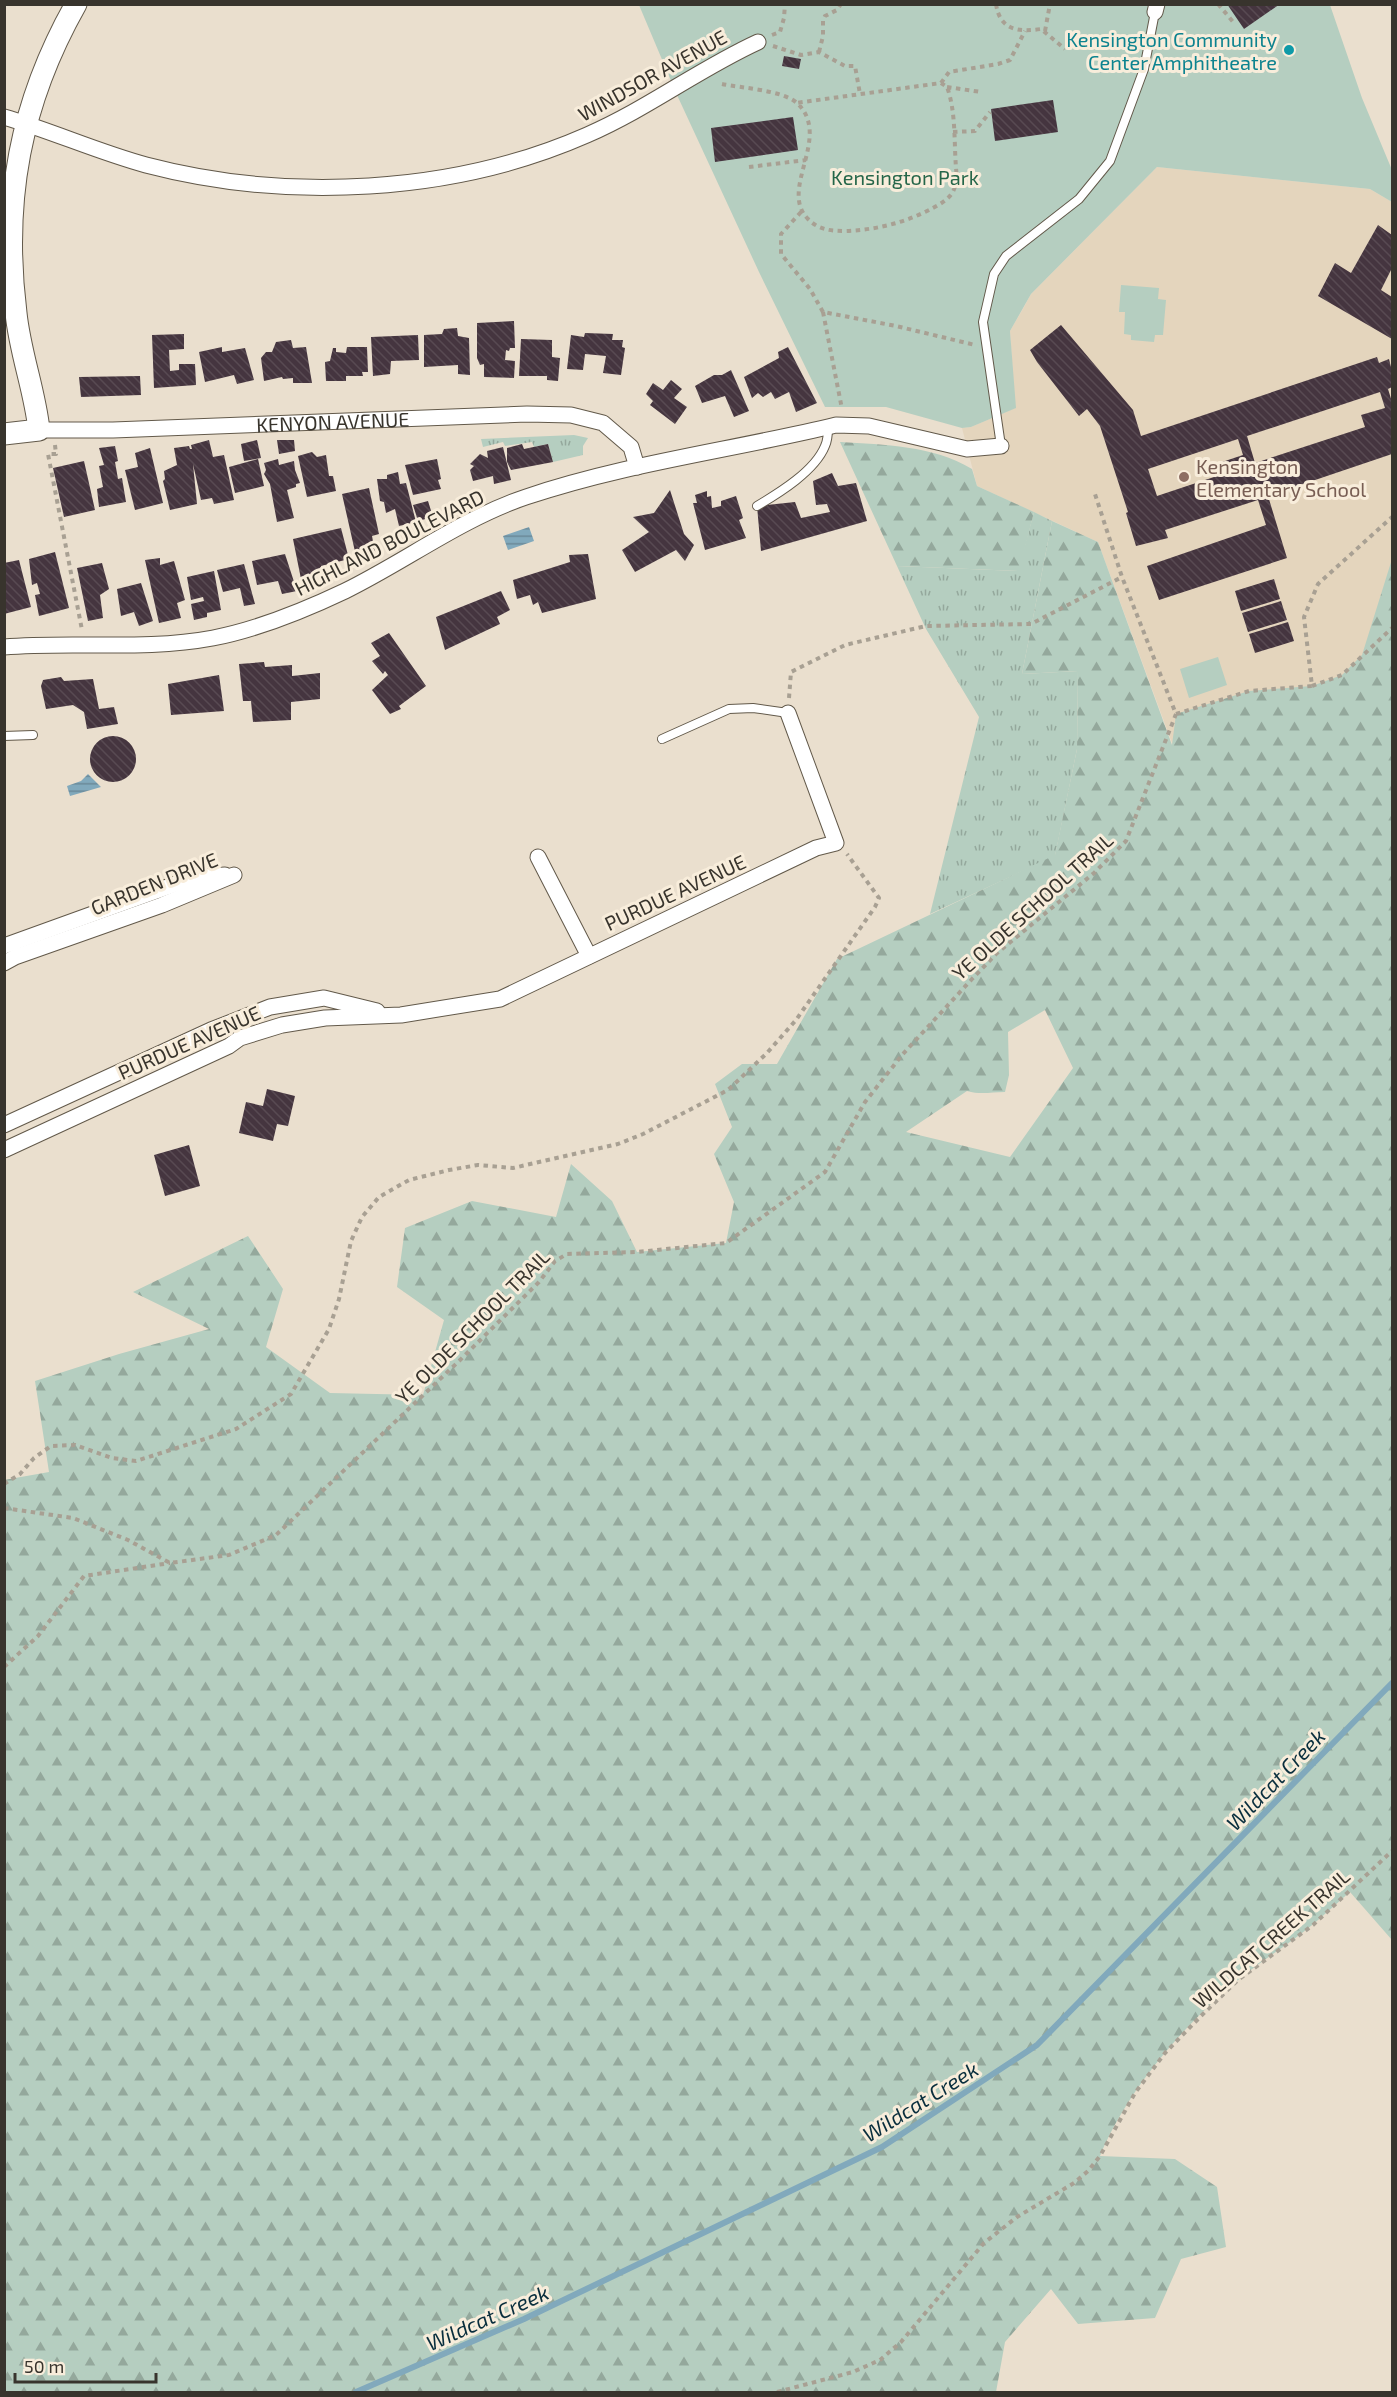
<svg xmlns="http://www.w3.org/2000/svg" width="1397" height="2397" font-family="'Exo 2',sans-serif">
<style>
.built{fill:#e4d5bd}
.grass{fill:url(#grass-tufts)}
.forest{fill:url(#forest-firs);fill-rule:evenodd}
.park{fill:#b5cec0}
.water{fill:url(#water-rules)}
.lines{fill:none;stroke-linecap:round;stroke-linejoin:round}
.stream{stroke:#81a9bc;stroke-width:6}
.building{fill:url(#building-back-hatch);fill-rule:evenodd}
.lane-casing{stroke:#62594a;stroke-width:10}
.street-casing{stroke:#62594a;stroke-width:17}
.secondary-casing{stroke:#62594a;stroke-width:23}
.path{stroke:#a8a093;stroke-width:4;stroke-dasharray:4.5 4.5;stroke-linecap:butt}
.lane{stroke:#fff;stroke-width:8}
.street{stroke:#fff;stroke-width:15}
.secondary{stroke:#fff;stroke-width:21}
.culture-dot{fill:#0f9aa8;stroke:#f8eddb;stroke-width:2}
.education-dot{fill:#8d6e63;stroke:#f8eddb;stroke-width:2}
.labels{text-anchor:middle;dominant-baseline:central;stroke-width:6;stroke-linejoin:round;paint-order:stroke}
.culture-label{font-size:20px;fill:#0d838f;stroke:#f8eddb;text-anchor:end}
.street-label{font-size:20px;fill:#38342d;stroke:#f8eddb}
.park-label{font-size:20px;fill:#256649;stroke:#f8eddb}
.education-label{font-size:20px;fill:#785e54;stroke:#f8eddb;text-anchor:start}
.water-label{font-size:21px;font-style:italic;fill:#092e3d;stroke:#f8eddb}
</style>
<defs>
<pattern id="grass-tufts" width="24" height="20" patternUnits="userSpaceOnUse" patternTransform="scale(1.5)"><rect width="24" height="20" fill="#b5cec0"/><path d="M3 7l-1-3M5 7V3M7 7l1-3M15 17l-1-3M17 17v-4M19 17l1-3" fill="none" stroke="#94a89c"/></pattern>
<pattern id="forest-firs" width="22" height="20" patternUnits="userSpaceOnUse" patternTransform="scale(1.5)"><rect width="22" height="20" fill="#b5cec0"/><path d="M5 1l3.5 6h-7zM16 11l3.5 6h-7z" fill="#94a89c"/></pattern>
<pattern id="water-rules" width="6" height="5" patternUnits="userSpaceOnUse" patternTransform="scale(1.5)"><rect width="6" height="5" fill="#81a9bc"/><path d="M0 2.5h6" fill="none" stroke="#6b8a99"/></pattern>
<pattern id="building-back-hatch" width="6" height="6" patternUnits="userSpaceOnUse" patternTransform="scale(1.5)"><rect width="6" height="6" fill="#45353f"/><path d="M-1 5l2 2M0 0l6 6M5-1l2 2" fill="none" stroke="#584a52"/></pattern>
</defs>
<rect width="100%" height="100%" fill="#eadfce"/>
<path class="built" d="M 1157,167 L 1370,189 L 1392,202 L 1392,696 L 1190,792 L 1098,542 L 977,486 L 962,428 L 971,427 L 1015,408 L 1010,331 L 1024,307 L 1031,294 Z"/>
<path class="grass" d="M 574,435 L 588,438 L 583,446 L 583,455 L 553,462 L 548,444 L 534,447 L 532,442 L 505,446 L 503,442 L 483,447 L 481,439 Z
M 1034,512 L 1052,521 L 1022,674 L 1078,671 L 1077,749 L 1055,856 L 930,914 L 979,717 L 926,629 L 897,566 L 1018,571 Z"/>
<path class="forest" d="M 840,442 C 885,445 932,445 972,469 L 977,486 L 1034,512 L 1019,571 L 897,566 Z
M 1052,521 L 1098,542 L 1172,745 L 1176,714 L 1249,691 L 1312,686 L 1342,675 L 1362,655 L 1392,559 L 1392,1940 L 1350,1892 C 1331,1908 1314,1925 1294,1939 C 1275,1953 1256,1965 1238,1980 C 1184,2025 1127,2090 1100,2156 L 1175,2159 L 1217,2187 L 1226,2247 L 1181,2259 L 1155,2318 L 1078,2324 L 1051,2289 L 1005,2342 L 996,2392 L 5,2392 L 4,1480 L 49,1472 L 35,1381 L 119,1354 L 209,1329 L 133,1292 L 248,1236 L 283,1289 L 266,1347 L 330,1393 L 423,1395 L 444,1320 L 397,1287 L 405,1228 L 472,1201 L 556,1217 L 571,1164 L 612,1201 L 637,1252 L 726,1243 L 734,1202 L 714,1154 L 732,1127 L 715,1084 L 742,1064 L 777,1064 L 837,959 L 1055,855 L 1077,749 L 1078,671 L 1022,674 ZM 1045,1010 L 1073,1068 L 1010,1157 L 906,1132 L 967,1091 C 981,1095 991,1092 1005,1092 L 1009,1075 L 1008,1032 Z"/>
<path class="park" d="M 639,5 L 1330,5 L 1362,98 L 1392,170 L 1392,202 L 1370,189 L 1157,167 L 1031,294 L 1010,331 L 1016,408 L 971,427 L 962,428 L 886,407 L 825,407 L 759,272 L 677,95 Z
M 1121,285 L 1159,288 L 1158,299 L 1166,300 L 1163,335 L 1155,335 L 1154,342 L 1131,340 L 1131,335 L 1124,334 L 1125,312 L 1119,312 Z
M 1218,657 L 1227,685 L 1189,698 L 1180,669 Z"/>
<path class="water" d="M 529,527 L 534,541 L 508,550 L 503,536 Z
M 88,774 L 101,787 L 70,796 L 67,786 L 81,781 Z"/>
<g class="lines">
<path class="stream" d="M 356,2392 L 524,2319 L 882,2147 L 1037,2045 L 1392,1683"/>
</g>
<path class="building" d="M 1227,4 L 1280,4 L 1244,29 Z
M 784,56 L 801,59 L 799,69 L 782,66 Z
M 1053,100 L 1058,132 L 995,141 L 991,109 Z
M 793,117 L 798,150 L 715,162 L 711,128 Z
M 1378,225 L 1392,235 L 1392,268 L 1381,290 L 1392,297 L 1392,339 L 1318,296 L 1335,263 L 1351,273 Z
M 514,321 L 515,348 L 510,348 L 509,351 L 506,350 L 505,360 L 515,361 L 514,378 L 484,377 L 484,364 L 480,365 L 477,358 L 477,323 Z
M 1061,325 L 1133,410 L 1141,436 L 1377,357 L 1379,363 L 1389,359 L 1392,371 L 1392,387 L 1388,389 L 1392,402 L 1392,454 L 1268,496 L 1287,558 L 1159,600 L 1147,566 L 1266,525 L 1258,500 L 1165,530 L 1168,538 L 1136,546 L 1126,513 L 1128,512 L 1100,426 L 1087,409 L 1079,416 L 1037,362 L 1030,350 ZM 1380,392 L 1385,408 L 1361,415 L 1365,427 L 1255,463 L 1247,436 ZM 1238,439 L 1243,455 L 1219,463 L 1223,474 L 1157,496 L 1148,469 Z
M 457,328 L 458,336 L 469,338 L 470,375 L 458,374 L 458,365 L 424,367 L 424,335 L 442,334 L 444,329 Z
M 585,333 L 613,334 L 612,340 L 623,340 L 622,347 L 625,348 L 621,375 L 603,373 L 606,356 L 585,354 L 583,370 L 567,369 L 571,335 L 584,337 Z
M 184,334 L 184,349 L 169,350 L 170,371 L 179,370 L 179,364 L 195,364 L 196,385 L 154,388 L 152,335 Z
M 418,335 L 419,360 L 391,361 L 390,374 L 373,376 L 371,337 Z
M 521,339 L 552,340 L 552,357 L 560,358 L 558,381 L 547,380 L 547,376 L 519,376 Z
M 291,340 L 293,348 L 306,347 L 312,383 L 293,383 L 293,378 L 283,379 L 282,377 L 264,381 L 261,358 L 266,352 L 272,352 L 276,342 Z
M 222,347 L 222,352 L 245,348 L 254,380 L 237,384 L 234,375 L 205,382 L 199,352 Z
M 347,347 L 367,347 L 368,372 L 362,372 L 363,376 L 346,376 L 346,381 L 326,381 L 325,362 L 330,361 L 333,348 L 336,348 L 336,352 L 346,353 Z
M 788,347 L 817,403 L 796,412 L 789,392 L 775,399 L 771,392 L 763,397 L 758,393 L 752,398 L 744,377 L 779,358 L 778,352 Z
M 731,370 L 749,411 L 734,417 L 725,396 L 702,403 L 695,386 L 714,375 L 722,375 Z
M 140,376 L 141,395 L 81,397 L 79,377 Z
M 671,380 L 682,389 L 674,398 L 687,407 L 675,424 L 650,405 L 653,401 L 646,394 L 653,383 L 663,390 Z
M 209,440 L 213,457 L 224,455 L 234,500 L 214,504 L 212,498 L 201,500 L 193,464 L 197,504 L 170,510 L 163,481 L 165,479 L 164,471 L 177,465 L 174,448 L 189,446 L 190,449 L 192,449 L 191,445 Z
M 257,440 L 261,458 L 244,461 L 241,444 Z
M 277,440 L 294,440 L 295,451 L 279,454 Z
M 522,444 L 524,449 L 548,444 L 553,462 L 511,470 L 507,462 L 507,448 Z
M 115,446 L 118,461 L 115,462 L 118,479 L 122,478 L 126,502 L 99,507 L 97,489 L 103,487 L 99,466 L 104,465 L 99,448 Z
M 503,447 L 511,480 L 494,484 L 493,476 L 473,481 L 470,470 L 474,466 L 470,464 L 480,454 L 488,458 L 487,451 Z
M 150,448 L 163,503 L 135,510 L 125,470 L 138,467 L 135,453 Z
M 312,452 L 317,457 L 326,455 L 329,476 L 333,476 L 336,491 L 307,497 L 298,456 Z
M 258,459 L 264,486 L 235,493 L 229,467 Z
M 278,459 L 279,465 L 294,461 L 295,470 L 300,483 L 296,484 L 296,487 L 287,490 L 294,518 L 277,522 L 270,484 L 264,474 L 266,470 L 264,463 Z
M 437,459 L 441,479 L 438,480 L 441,489 L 413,495 L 405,465 Z
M 84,461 L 95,510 L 64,517 L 53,468 Z
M 398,472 L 400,484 L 406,483 L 416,522 L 399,526 L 395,509 L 386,513 L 384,502 L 380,501 L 377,479 L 387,479 L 387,475 Z
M 832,473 L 838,486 L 856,483 L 867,521 L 761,551 L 757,506 L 795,502 L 801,518 L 830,512 L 827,504 L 816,505 L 813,481 Z
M 369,488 L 379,534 L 372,536 L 375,552 L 356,556 L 342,494 Z
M 670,490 L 684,534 L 694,545 L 685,561 L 676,550 L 635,572 L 622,550 L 649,532 L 633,517 L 654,513 Z
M 707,491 L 707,497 L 711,496 L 712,508 L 721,506 L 721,501 L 736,496 L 743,518 L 739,520 L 746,538 L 705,550 L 693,503 L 697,503 L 695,495 Z
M 428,501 L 433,517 L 418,521 L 413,505 Z
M 341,528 L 349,559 L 321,566 L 322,574 L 301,579 L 293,539 Z
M 55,552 L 69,608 L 39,616 L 35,595 L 40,594 L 37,583 L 32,585 L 29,559 Z
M 285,554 L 297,591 L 282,594 L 278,581 L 257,585 L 252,561 Z
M 588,554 L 596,599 L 542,613 L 538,602 L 533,605 L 530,595 L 517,599 L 513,580 L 570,562 L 569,555 Z
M 160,558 L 160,565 L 174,561 L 185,600 L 177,603 L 181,618 L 159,623 L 145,560 Z
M 19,560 L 31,607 L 4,614 L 4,563 Z
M 102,563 L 109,589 L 100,595 L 103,618 L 88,621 L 77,568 Z
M 244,564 L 255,604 L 244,606 L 240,588 L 223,592 L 217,570 Z
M 214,571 L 221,610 L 207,613 L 207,617 L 194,620 L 191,604 L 204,601 L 203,597 L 191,600 L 187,577 Z
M 1274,579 L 1280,599 L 1241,611 L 1235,591 Z
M 141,583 L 153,621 L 139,626 L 134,612 L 121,616 L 117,589 Z
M 501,591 L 510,610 L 497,617 L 500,624 L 445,650 L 436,617 Z
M 1281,601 L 1287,620 L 1248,632 L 1242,613 Z
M 1288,622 L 1294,641 L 1255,653 L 1249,634 Z
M 389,633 L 426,686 L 399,706 L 401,709 L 390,714 L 372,690 L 388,675 L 385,671 L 383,674 L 372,661 L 380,656 L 371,643 Z
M 264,662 L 265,667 L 292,665 L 292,676 L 320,673 L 320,699 L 291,702 L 291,720 L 253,722 L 251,701 L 243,701 L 239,664 Z
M 219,675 L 224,711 L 171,715 L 168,684 Z
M 61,677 L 64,681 L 93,679 L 99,709 L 114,707 L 118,724 L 87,729 L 84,712 L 73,705 L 46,709 L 41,686 L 43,680 Z
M90 759a23 23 0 1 1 46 0a23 23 0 1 1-46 0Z
M 267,1089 L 295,1096 L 288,1126 L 277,1124 L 273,1141 L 239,1133 L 246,1102 L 263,1106 Z
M 189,1145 L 200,1186 L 165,1196 L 154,1155 Z"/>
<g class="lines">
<defs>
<path id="lane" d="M 1001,446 L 983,322 L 994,274 L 1006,256 L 1079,199 L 1110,161 L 1144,69 L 1155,12
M 757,506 C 779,493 815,471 825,446 C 828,440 828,433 828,427
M 4,736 L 33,735
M 662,739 L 729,709 L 753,708 L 788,713"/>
<g id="street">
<path d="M 1155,12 L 1157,4"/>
<path d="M 4,117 C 52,131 98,152 146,165 C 287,202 453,194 587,135 C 647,109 699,69 758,42"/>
<path id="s1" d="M 39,430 L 113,430 L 527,414 L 571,415 L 603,423 L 631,447 L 637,467"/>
<path d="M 4,647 C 74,641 144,651 213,638 C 259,629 303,611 345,591 C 406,561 461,519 526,497 C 627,463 733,450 836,425 L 869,426 L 967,449 L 1001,446"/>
<path d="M 538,857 L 589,956"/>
<path d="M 4,946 L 195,877 L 225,875"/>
<path d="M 4,963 L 15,957 L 162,905 L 234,875"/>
<path d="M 4,1125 L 211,1030 L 270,1007 L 324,998 L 377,1011"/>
<path d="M 4,1150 L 229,1046 L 240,1038 L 282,1025 L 325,1018 L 401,1015 L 500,999 L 816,848 L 836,843 L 788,713"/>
</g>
<path id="secondary" d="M 4,434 L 39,430 C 35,391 20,353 16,313 C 2,201 20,103 76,4"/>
</defs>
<use href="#lane" class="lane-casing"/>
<use href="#street" class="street-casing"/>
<use href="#secondary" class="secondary-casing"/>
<path class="path" d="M 996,4 C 1000,31 1019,32 1041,29 L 1065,49
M 1218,4 L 1234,23
M 1045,31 L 1050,4
M 772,35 L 780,32 L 784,18 L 785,4
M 773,46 L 801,55 L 819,52 L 845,66 L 855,66 L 860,94
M 819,52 L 823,36 L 823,20 L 825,16 L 837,10 L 841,4
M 941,83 L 949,72 L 998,64 L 1010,60 L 1025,31
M 722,84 C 741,88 782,90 797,103 C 833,137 778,189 808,219 C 819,230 830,231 846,231 C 873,230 900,224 925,212 C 947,201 959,195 956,168 C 954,143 956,111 947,87 L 941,83 L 796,103
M 947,87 L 981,92
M 953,132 L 975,131 L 990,112
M 749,167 L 806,160
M 801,212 L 781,234 L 781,254 L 810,289 L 823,312 L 896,326 L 975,345
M 823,312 L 842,409
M 55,445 L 56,454 L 48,454 L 82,630
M 1312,686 L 1342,675 L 1392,628
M 789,698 L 791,672 L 845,645 L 926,626 L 1031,624 L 1122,577
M 1176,714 L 1249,691 L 1312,686 L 1304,617 L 1318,584 L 1392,517
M 4,1484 L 20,1474 L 34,1458 L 51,1446 L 75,1445 L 112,1458 L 136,1461 L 236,1429 L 291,1394 L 329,1329 L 339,1299 L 351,1241 L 362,1217 L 379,1197 L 409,1180 L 449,1170 L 478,1165 L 513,1168 L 618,1144 L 643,1134 L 728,1090 L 767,1053 L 796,1020 L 875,907 L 879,898 L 847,854
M 4,1508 L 73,1518 L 128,1540 L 170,1563 L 229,1555 L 276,1535 L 458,1362 L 539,1282 L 555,1261 L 567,1254 L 637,1252 L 726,1243 L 825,1172 L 865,1102 L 902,1055 L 972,979 L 996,954 L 1094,873 L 1126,841 L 1176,714 L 1122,577 L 1094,491
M 4,1667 L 38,1636 L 84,1576 L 170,1563
M 777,2392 L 853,2372 L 880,2360 L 901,2342 L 984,2243 L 1017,2217 L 1074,2183 L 1088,2171 L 1100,2156 L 1135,2093 L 1165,2053 L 1201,2016 L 1238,1980 L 1313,1925 L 1392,1851"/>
<use href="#lane" class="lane"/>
<use href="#street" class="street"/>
<use href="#secondary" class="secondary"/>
</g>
<circle class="culture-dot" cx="1289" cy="50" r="6"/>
<circle class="education-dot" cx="1184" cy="477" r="6"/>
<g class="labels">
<g class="culture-label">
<text x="1277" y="39">Kensington Community<tspan x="1277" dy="23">Center Amphitheatre</tspan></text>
</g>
<g class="street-label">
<text transform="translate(652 75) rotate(-29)">WINDSOR AVENUE</text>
<text stroke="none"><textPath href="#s1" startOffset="294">KENYON AVENUE</textPath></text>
<text transform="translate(389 542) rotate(-27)">HIGHLAND BOULEVARD</text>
<text transform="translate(154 883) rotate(-22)">GARDEN DRIVE</text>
<text transform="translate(675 892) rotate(-25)">PURDUE AVENUE</text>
<text transform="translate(1032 906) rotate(-42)">YE OLDE SCHOOL TRAIL</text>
<text transform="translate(189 1042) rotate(-24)">PURDUE AVENUE</text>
<text transform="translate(472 1326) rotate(-45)">YE OLDE SCHOOL TRAIL</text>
<text transform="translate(1271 1938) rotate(-41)">WILDCAT CREEK TRAIL</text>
</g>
<g class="park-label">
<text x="905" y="177">Kensington Park</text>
</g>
<g class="education-label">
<text x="1196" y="466">Kensington<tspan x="1196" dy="23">Elementary School</tspan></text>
</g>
<g class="water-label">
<text transform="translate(1275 1779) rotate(-46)">Wildcat Creek</text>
<text transform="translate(920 2101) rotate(-32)">Wildcat Creek</text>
<text transform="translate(487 2317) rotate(-24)">Wildcat Creek</text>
</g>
</g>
<rect width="1397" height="2397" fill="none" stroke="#38342d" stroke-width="12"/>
<path d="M15 2373v9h141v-9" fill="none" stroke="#38342d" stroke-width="3"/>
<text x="24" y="2373" font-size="18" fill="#38342d" stroke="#f8eddb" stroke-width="4.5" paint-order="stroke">50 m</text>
</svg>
